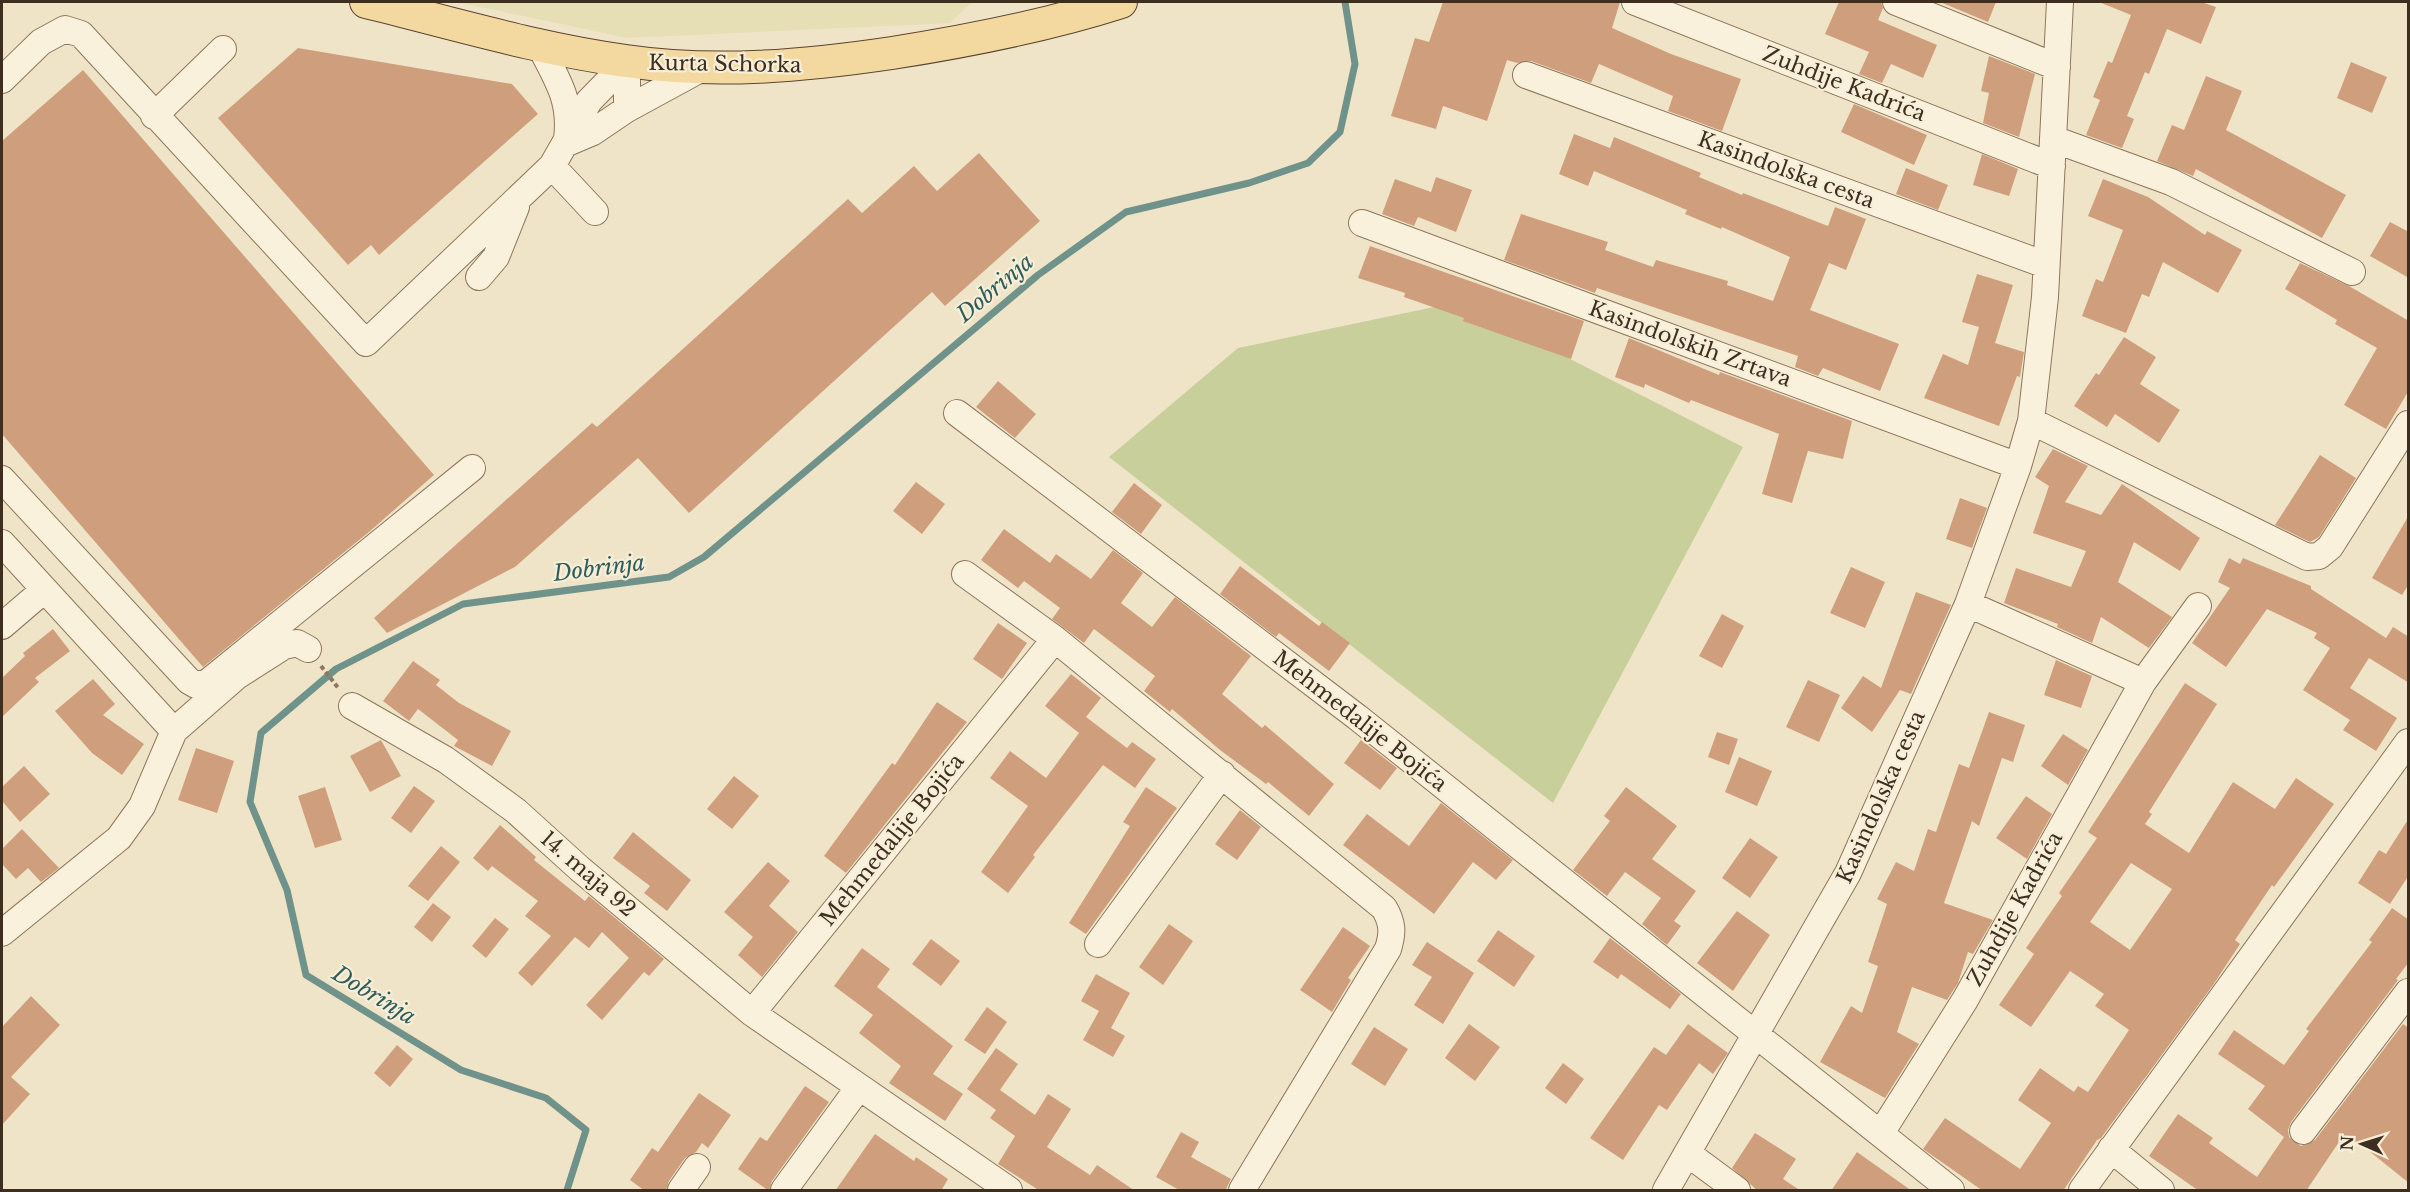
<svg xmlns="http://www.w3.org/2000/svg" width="2410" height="1192" font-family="'Libre Baskerville',serif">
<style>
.farmland{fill:#e6deb5}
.green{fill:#c9cf9b}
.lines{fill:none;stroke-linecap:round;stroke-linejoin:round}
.stream{stroke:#6f938a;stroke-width:7}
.building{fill:#cf9f7d;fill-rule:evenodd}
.minor-casing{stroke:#8d765c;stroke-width:28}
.major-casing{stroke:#5b4430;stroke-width:34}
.path{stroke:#8d765c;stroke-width:4;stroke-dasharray:4.5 3;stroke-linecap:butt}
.minor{stroke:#faf1dc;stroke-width:26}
.major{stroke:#f3d9a0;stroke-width:32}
.labels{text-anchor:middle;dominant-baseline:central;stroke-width:4.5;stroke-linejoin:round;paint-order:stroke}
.street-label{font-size:21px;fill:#3d2e20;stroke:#f7eed8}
.water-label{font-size:22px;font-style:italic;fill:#2f5d5a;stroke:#f7eed8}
</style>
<rect width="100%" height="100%" fill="#f0e4c8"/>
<path class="farmland" d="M 457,2 L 972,2 L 950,23 L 627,38 Z"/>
<path class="green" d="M 1458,302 L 1743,447 L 1553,803 L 1109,457 L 1238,348 Z"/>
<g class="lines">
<path class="stream" d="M 567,1190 L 586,1130 L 546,1098 L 461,1070 L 306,975 L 287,890 L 250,802 L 261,733 L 336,669 L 463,604 L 669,577 L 704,557 L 1038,275 L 1126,212 L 1249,183 L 1308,163 L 1340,132 L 1355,64 L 1345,2"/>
</g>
<path class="building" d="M 1443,2 L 1620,2 L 1612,28 L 1671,54 L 1741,79 L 1722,131 L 1668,111 L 1673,96 L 1599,64 L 1591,83 L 1531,61 L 1517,63 L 1507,60 L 1487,121 L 1443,106 L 1436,129 L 1391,116 L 1415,38 L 1429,42 Z
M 1839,2 L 1881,2 L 1883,8 L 1878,20 L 1937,45 L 1923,78 L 1891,64 L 1882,83 L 1859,74 L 1869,52 L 1825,34 Z
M 1940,2 L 1996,2 L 1988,22 Z
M 2099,2 L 2201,2 L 2216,7 L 2201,44 L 2167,29 L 2149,74 L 2145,72 L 2127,116 L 2134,119 L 2122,148 L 2086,135 L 2100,100 L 2093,97 L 2108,61 L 2112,63 L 2131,15 Z
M 298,48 L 512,84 L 538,114 L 379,255 L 371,245 L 348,265 L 218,118 Z
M 1989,56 L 2035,74 L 2019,137 L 1983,123 L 1989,93 L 1981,91 Z
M 2351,62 L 2387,77 L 2372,113 L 2337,98 Z
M 83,70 L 434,475 L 369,532 L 203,667 L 2,434 L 2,141 Z
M 2206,76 L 2242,91 L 2226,130 L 2346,195 L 2322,238 L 2196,169 L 2193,176 L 2157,161 L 2172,125 L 2184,130 Z
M 1854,104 L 1927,135 L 1914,165 L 1841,132 Z
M 1574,134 L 1610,148 L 1614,137 L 1701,173 L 1699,177 L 1742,195 L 1743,193 L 1828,226 L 1835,207 L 1866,219 L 1846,270 L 1829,263 L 1810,310 L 1899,344 L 1880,391 L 1823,368 L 1818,376 L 1795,367 L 1798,356 L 1597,288 L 1595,293 L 1504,260 L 1521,214 L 1608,242 L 1605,250 L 1653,267 L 1656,260 L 1728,281 L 1727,285 L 1773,301 L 1790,257 L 1722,227 L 1721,229 L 1685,214 L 1687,210 L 1594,171 L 1588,186 L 1559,174 Z
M 979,153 L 1040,221 L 945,306 L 932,292 L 689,513 L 638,458 L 515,567 L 387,633 L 374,618 L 592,423 L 597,427 L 848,199 L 862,213 L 914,166 L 937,191 Z
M 1982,154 L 2018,169 L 2009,196 L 1973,185 Z
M 1906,168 L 1948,185 L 1938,210 L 1896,194 Z
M 1436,177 L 1472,190 L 1456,232 L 1418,217 L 1414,226 L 1382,214 L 1395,179 L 1431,192 Z
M 2103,179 L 2148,197 L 2205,235 L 2207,231 L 2242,250 L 2218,293 L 2163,262 L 2149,297 L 2142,294 L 2126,333 L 2082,316 L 2096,279 L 2103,282 L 2123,230 L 2088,216 Z
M 2390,222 L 2409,232 L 2409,278 L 2370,256 Z
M 1370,246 L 1584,321 L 1571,359 L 1463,321 L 1464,318 L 1404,297 L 1405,293 L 1358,278 Z
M 2300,263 L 2349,286 L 2409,321 L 2409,390 L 2386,429 L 2344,405 L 2377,348 L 2335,324 L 2337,320 L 2285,289 Z
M 1977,274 L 2013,285 L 1995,343 L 2024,352 L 2020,377 L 2017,376 L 1999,426 L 1924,398 L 1943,354 L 1968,365 L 1979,327 L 1962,322 Z
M 2124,337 L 2156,357 L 2140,384 L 2180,410 L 2159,443 L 2115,414 L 2107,427 L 2074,406 L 2096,373 L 2099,375 Z
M 1629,338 L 1719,375 L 1720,372 L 1852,421 L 1843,459 L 1808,451 L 1792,503 L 1762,494 L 1779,434 L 1691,400 L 1689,403 L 1645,384 L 1644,388 L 1615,377 Z
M 998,381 L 1036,414 L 1015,438 L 976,407 Z
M 2053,449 L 2088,466 L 2065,502 L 2101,515 L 2122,484 L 2200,538 L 2180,571 L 2134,542 L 2118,582 L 2172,617 L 2149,648 L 2101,617 L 2092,643 L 2057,627 L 2058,624 L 2004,603 L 2016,568 L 2071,587 L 2086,551 L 2033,533 L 2049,486 L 2035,477 Z
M 2320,455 L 2356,478 L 2319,537 L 2310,542 L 2275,525 Z
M 916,482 L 945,504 L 922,534 L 893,511 Z
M 1134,483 L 1162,505 L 1141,534 L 1112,512 Z
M 1960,498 L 1987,508 L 1972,548 L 1946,539 Z
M 2409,515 L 2409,584 L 2402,595 L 2372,578 Z
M 1004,529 L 1050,563 L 1056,554 L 1091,579 L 1113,550 L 1143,573 L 1121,603 L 1152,627 L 1175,597 L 1251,656 L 1222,694 L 1262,728 L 1265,725 L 1334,784 L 1309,816 L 1268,782 L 1266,784 L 1220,750 L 1172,709 L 1170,712 L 1144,691 L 1155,676 L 1094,629 L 1084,643 L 1052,619 L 1060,608 L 1024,581 L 1018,588 L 981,560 Z
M 2229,558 L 2240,564 L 2243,558 L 2311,586 L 2311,589 L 2386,638 L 2393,627 L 2409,637 L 2409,683 L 2369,658 L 2350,688 L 2397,718 L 2376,751 L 2343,730 L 2350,720 L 2303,690 L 2330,648 L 2314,638 L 2317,633 L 2267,609 L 2226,667 L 2192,643 L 2230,588 L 2218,582 Z
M 1240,566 L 1319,626 L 1322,622 L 1350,643 L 1329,671 L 1279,633 L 1276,637 L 1220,594 Z
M 1851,567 L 1885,582 L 1865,628 L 1830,613 Z
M 1916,592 L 1951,605 L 1911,694 L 1900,690 L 1872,732 L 1841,708 L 1863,676 L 1881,688 Z
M 1722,614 L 1744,626 L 1722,668 L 1699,656 Z
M 998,623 L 1027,643 L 1002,679 L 973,659 Z
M 53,629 L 70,651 L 35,678 L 39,682 L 2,717 L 2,678 L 25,656 L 23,653 Z
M 2056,660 L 2092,676 L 2081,708 L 2044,695 Z
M 413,661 L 440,680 L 436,685 L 459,703 L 511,731 L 492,766 L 454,746 L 458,740 L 418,709 L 409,721 L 383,701 Z
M 1071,674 L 1101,698 L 1086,717 L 1127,748 L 1132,742 L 1156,759 L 1135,788 L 1103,765 L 1033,855 L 1035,857 L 1008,893 L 981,872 L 1028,806 L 990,778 L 1010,751 L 1046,778 L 1079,733 L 1045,706 Z
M 93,679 L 115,704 L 103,715 L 144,744 L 122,775 L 92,753 L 55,711 Z
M 1808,680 L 1840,695 L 1819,742 L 1786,727 Z
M 2185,683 L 2217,704 L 2149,812 L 2152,814 L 2145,824 L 2189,853 L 2233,782 L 2275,809 L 2296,778 L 2334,804 L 2274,887 L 2272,885 L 2235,940 L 2240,944 L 2213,985 L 2101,1138 L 2097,1140 L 2063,1191 L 1983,1191 L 1923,1149 L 1945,1118 L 2020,1169 L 2051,1123 L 2018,1100 L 2040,1068 L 2074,1092 L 2078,1086 L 2088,1092 L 2129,1030 L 2095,1006 L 2104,994 L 2070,971 L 2031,1027 L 1999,1005 L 2034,954 L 2026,948 L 2062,896 L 2059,893 L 2097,838 L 2088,832 ZM 2131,863 L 2172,889 L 2130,950 L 2090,922 Z
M 937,702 L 967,722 L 846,873 L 824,856 L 892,763 L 895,765 Z
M 1989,712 L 2025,725 L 2013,762 L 2002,758 L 1979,826 L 1972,821 L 1944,903 L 1993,920 L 1973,954 L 1968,952 L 1958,983 L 1947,1000 L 1912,987 L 1897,1032 L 1919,1044 L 1885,1098 L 1820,1062 L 1851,1006 L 1862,1013 L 1878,966 L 1868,962 L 1887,904 L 1877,899 L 1896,862 L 1914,871 L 1928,829 L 1936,832 L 1959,764 L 1969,768 Z
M 1717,732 L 1738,739 L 1729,765 L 1708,757 Z
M 2063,734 L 2088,750 L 2068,785 L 2041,766 Z
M 381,740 L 401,776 L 370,792 L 350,756 Z
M 1361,740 L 1397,768 L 1380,790 L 1344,763 Z
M 196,748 L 234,761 L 217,813 L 178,800 Z
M 1739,757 L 1772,771 L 1757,806 L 1725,792 Z
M 24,766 L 50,794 L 20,822 L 2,801 L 2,787 Z
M 734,776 L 759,796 L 732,829 L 707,809 Z
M 414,786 L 435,801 L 411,833 L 391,818 Z
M 325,787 L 342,840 L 315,848 L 298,796 Z
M 1146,787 L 1177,808 L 1086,934 L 1069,923 L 1130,826 L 1123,822 Z
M 1626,787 L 1677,826 L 1652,859 L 1696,891 L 1674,921 L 1681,926 L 1667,945 L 1642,924 L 1661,898 L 1625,872 L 1607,896 L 1573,870 L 1610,821 L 1604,816 Z
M 2026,796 L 2052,814 L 2027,859 L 1996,838 Z
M 1441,803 L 1513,860 L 1496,880 L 1473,862 L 1434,914 L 1343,845 L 1367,814 L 1409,846 Z
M 1240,810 L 1261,827 L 1237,860 L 1215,844 Z
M 2409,818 L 2409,875 L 2390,904 L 2358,883 L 2379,850 L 2386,854 Z
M 500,825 L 536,857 L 534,860 L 585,901 L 589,896 L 664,959 L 649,976 L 644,972 L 602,1020 L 586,1005 L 629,958 L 602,932 L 589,948 L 575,937 L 532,986 L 518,973 L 551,936 L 525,916 L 538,901 L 492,866 L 488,871 L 473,858 Z
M 22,829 L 59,868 L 41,882 L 28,868 L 16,879 L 2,864 L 2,849 Z
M 633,832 L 691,880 L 667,911 L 644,893 L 650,886 L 613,858 Z
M 1750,838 L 1778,857 L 1750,898 L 1722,878 Z
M 441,846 L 460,862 L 428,901 L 408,886 Z
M 768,862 L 790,881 L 769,906 L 798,932 L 762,977 L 738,955 L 753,937 L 724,912 Z
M 433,903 L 451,917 L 432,942 L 414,927 Z
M 2392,908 L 2409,920 L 2409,962 L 2396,979 L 2398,980 L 2291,1122 L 2288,1130 L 2289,1137 L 2301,1146 L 2315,1140 L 2403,1024 L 2409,1028 L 2409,1183 L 2369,1151 L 2343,1136 L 2306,1191 L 2199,1191 L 2149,1156 L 2178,1114 L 2213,1138 L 2209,1143 L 2257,1177 L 2284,1137 L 2248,1109 L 2265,1086 L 2218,1054 L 2234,1030 L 2284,1065 L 2309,1031 L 2306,1029 L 2372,942 L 2369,940 Z
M 1737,911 L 1770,935 L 1733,991 L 1697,963 Z
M 495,918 L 509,929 L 486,958 L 472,946 Z
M 1169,924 L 1193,941 L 1163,985 L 1139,967 Z
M 1343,927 L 1370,946 L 1348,978 L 1351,980 L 1332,1012 L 1300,990 Z
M 1498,930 L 1535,956 L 1514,987 L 1477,961 Z
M 1610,938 L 1681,994 L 1670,1009 L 1621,974 L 1618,979 L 1593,962 Z
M 931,939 L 960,961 L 941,986 L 912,964 Z
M 1427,942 L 1474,973 L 1443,1024 L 1414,1005 L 1432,977 L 1412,965 Z
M 862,948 L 890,969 L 877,987 L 953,1046 L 933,1074 L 963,1094 L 945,1121 L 889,1083 L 901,1066 L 859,1033 L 873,1015 L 834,986 Z
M 1096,974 L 1130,993 L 1111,1028 L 1125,1036 L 1113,1057 L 1083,1040 L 1099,1011 L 1081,1001 Z
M 31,996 L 60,1025 L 11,1077 L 30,1094 L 2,1125 L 2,1027 Z
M 987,1007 L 1007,1022 L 985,1054 L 964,1040 Z
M 1469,1024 L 1500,1047 L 1475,1081 L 1445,1058 Z
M 1688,1024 L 1728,1053 L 1713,1074 L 1699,1063 L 1667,1110 L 1659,1105 L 1623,1160 L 1590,1138 L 1654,1047 L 1666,1055 Z
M 1374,1027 L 1408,1049 L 1385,1086 L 1351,1064 Z
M 397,1045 L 413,1059 L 390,1087 L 374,1073 Z
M 996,1048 L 1018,1064 L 1000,1090 L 1035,1115 L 1048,1094 L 1071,1109 L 1047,1147 L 1090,1175 L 1097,1165 L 1135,1191 L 1040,1191 L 998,1164 L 1015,1136 L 990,1118 L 996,1110 L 967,1089 Z
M 1563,1063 L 1584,1079 L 1566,1104 L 1545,1088 Z
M 805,1086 L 829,1102 L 772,1181 L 769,1191 L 738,1169 L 760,1137 L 767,1141 Z
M 699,1093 L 731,1115 L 708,1148 L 702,1143 L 696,1152 L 685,1158 L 669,1181 L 666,1191 L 645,1191 L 630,1180 L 652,1148 L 658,1152 Z
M 1181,1132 L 1199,1142 L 1191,1157 L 1231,1179 L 1225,1191 L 1181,1191 L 1156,1177 Z
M 1755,1133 L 1796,1159 L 1783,1179 L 1801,1191 L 1758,1191 L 1732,1168 Z
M 875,1134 L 914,1161 L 916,1157 L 948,1179 L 941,1191 L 835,1191 Z
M 1857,1152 L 1912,1191 L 1831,1191 Z"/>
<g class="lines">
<defs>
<path id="minor" d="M 1635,2 L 2052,166
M 1896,2 L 2057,67
M 540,46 C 557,80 572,100 567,139
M 1526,75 L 2046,265
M 2,80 L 41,42 L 65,29 L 81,34 L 366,343 L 552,166 L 589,101 L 627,62
M 627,109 L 706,66
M 154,116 L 223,49
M 2053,139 L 2171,182 L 2352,272
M 567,143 L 593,132 L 627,109 L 627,62
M 552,166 L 595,212
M 1362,223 L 2018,466
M 479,277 L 496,257 L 516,207
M 957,413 L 1357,717 L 1951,1190
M 2031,421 L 2307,557 L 2319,556 L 2330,547 L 2408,424
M 2,479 L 189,681 L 196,685 L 208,682 L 472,468
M 2,543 L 174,731
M 965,574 L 1055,639 L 1384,908 C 1393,923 1393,933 1388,949 L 1242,1190
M 1968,604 L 2143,682
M 2,626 L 44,590
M 352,706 L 446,760 L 516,811 L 580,869 L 752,1013 L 1009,1190
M 2,933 L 119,838 L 142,806 L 174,731 L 237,676 L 284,646 L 297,643 L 308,649
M 1098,944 L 1222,774
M 752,1013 L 1055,639
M 2303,1131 L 2408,992
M 1881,1133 L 1965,1000 L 2143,682 L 2198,606
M 2111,1149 L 2161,1190
M 1687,1153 L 1737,1190
M 681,1190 L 697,1167
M 784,1190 L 859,1087
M 1666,1190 L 1848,873 L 1968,604 L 2018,466 L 2031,421 L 2045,297 L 2060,2
M 2082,1190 L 2408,742"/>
<path id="major" d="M 366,2 C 452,23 538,49 626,61 C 715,74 804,66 892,53 C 969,41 1046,26 1121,2"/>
</defs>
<use href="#minor" class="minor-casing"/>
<use href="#major" class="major-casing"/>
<path class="path" d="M 321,666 L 339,689"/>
<use href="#minor" class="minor"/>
<use href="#major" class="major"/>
</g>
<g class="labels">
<g class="street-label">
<text transform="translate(725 64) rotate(1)">Kurta Schorka</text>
<text transform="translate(1844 84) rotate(21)">Zuhdije Kadrića</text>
<text transform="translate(1786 170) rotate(20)">Kasindolska cesta</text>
<text transform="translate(1690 344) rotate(20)">Kasindolskih Zrtava</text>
<text transform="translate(1360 721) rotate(38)">Mehmedalije Bojića</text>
<text transform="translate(1881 797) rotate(-66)">Kasindolska cesta</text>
<text transform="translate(892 840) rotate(-51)">Mehmedalije Bojića</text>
<text transform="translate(588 874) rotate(41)">14. maja 92</text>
<text transform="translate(2015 909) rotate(-61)">Zuhdije Kadrića</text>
</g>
<g class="water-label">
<text transform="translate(995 288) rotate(-40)">Dobrinja</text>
<text transform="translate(599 568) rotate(-7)">Dobrinja</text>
<text transform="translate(374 995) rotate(31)">Dobrinja</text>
</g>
</g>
<rect width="2410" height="1192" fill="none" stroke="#3d2e20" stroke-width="6"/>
<g transform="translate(2362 1144) rotate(273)" stroke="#f7eed8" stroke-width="4.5" paint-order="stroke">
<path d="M0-4.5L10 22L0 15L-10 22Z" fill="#3d2e20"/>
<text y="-9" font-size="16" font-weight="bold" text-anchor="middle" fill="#3d2e20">N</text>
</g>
</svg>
